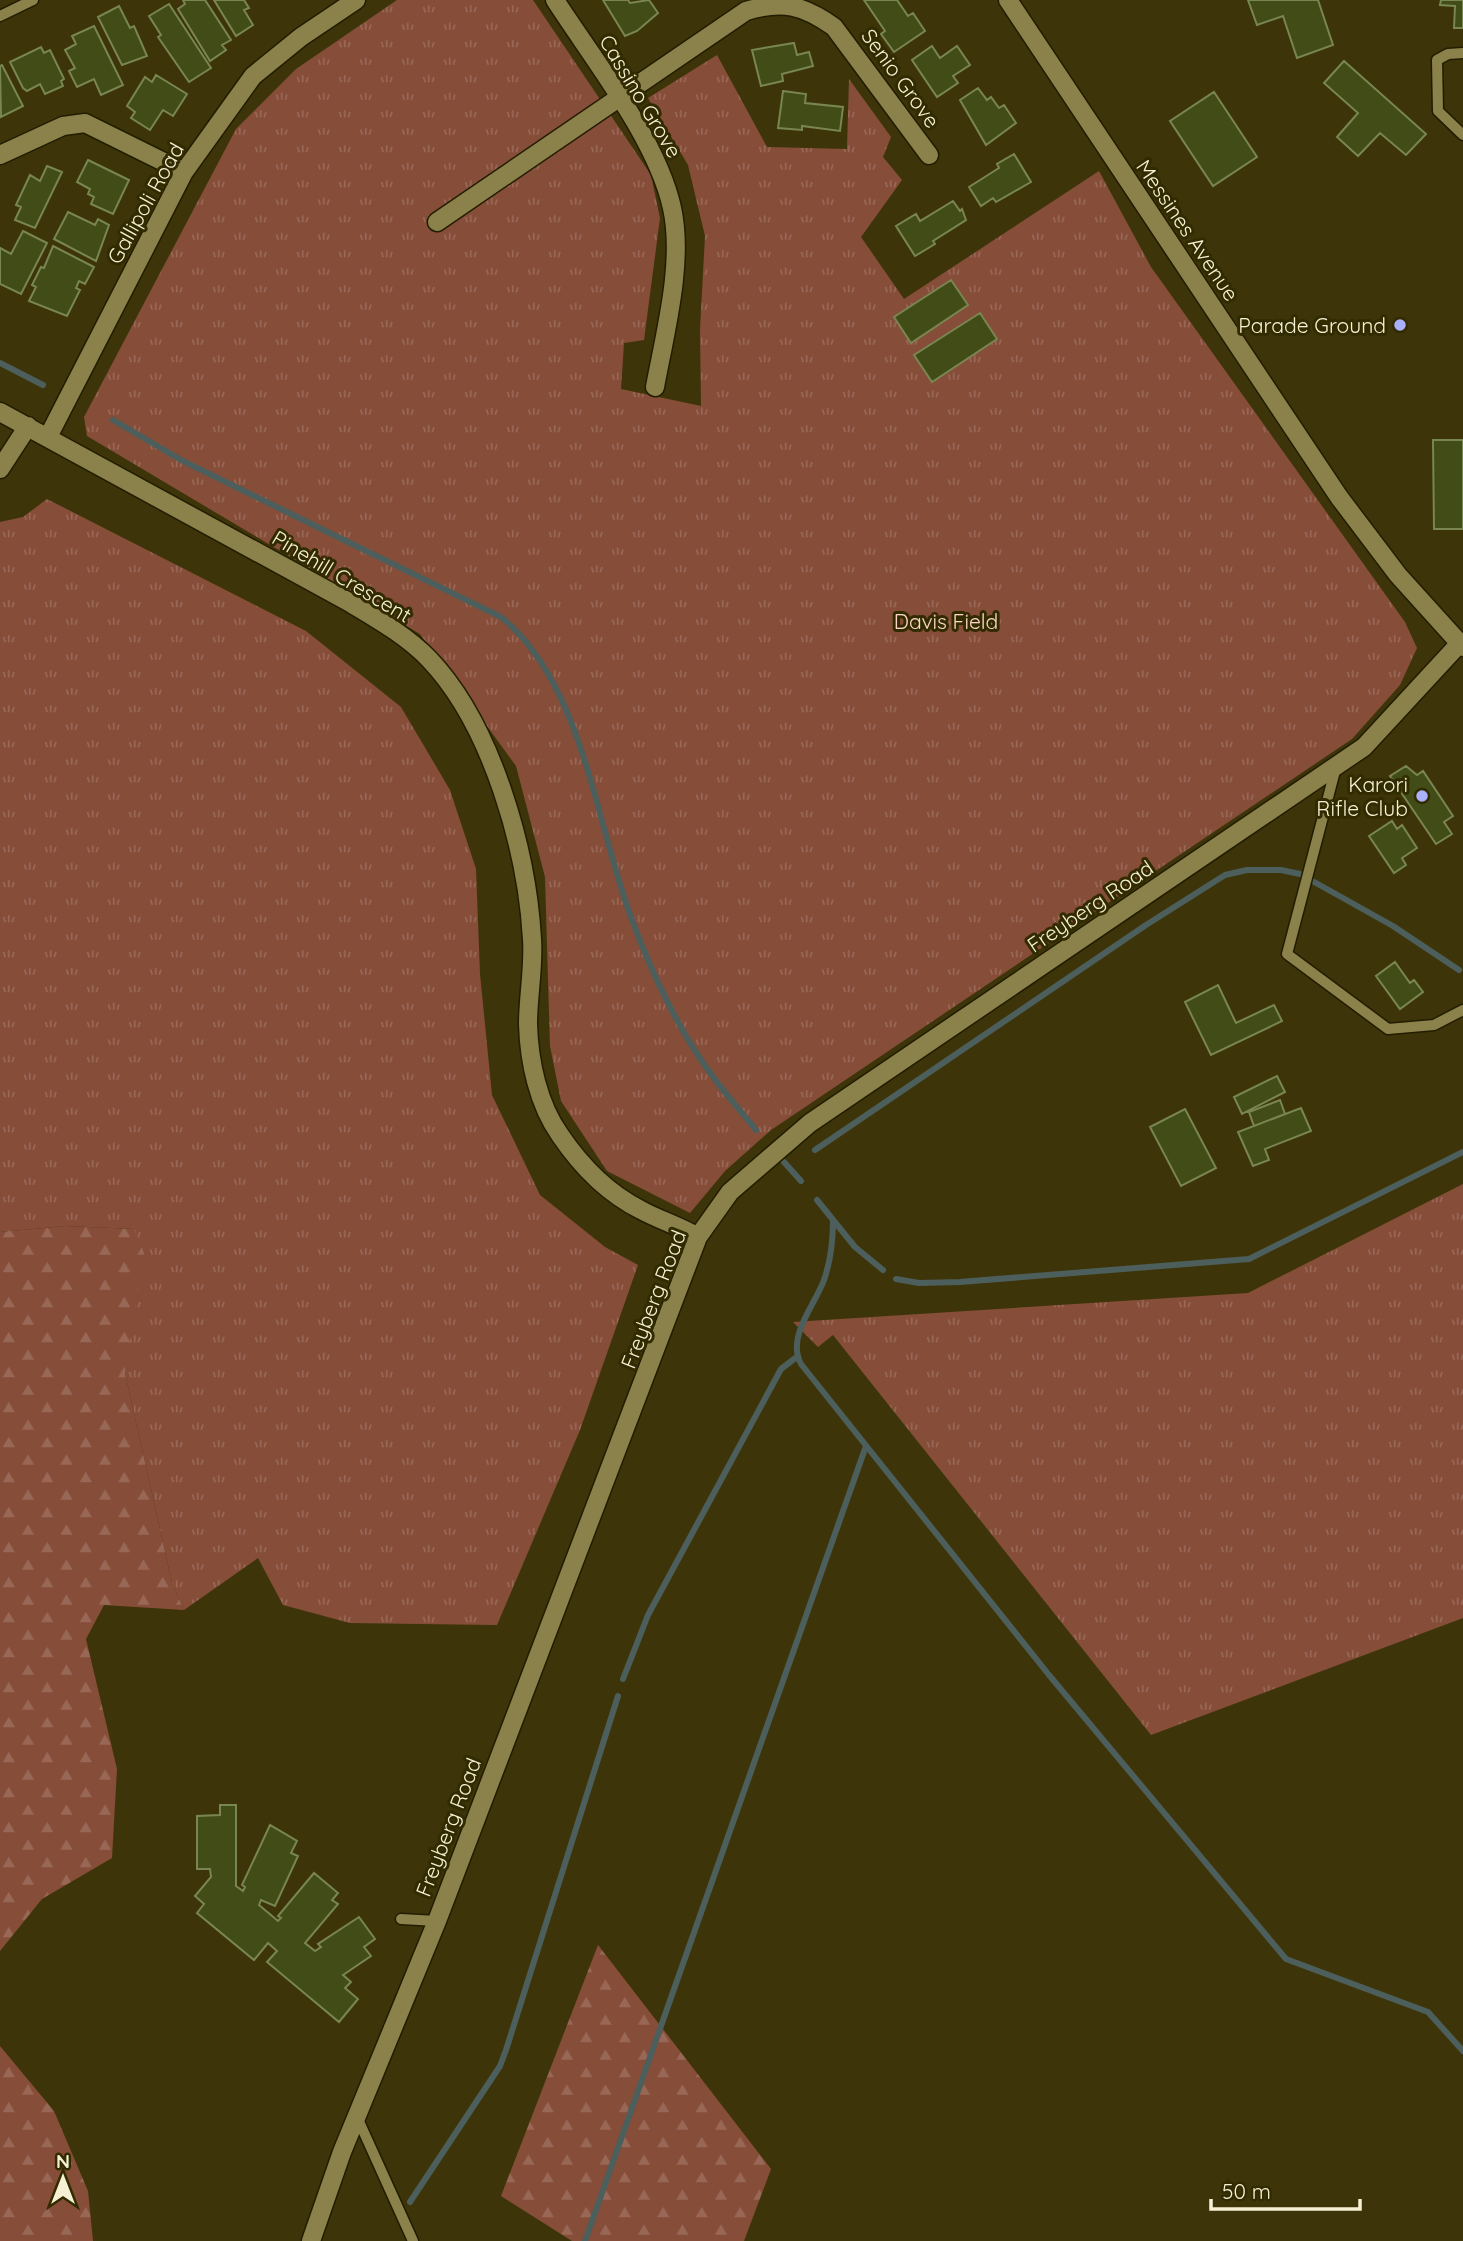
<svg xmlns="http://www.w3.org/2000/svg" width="1463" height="2241" font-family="Quicksand,sans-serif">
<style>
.grass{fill:url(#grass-tufts)}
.forest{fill:url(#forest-firs)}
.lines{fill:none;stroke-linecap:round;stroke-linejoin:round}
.stream{stroke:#4d5f5c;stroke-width:6}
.building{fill:#414c17;stroke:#798651;stroke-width:2}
.service-casing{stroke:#221d01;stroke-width:13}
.minor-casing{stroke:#221d01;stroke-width:21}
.tertiary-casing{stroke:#221d01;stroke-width:21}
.service{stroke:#8b814a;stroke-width:10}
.minor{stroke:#8b814a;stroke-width:18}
.tertiary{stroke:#8b814a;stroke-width:18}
.poi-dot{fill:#a9b0fc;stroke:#322b00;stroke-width:2.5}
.labels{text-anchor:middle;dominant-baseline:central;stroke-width:6;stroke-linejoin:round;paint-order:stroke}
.street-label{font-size:21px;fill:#f6f1d4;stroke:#322b00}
.poi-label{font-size:21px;fill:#f6f1d4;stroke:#322b00;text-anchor:end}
.park-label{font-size:21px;fill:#fdd5c8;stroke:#322b00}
</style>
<defs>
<pattern id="grass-tufts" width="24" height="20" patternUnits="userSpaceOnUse" patternTransform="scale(1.75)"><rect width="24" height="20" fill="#864d39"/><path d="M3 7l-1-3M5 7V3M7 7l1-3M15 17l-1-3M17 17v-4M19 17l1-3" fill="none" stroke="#986755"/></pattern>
<pattern id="forest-firs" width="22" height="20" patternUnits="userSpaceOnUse" patternTransform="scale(1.75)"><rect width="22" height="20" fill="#864d39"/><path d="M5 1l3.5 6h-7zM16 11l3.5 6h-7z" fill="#986755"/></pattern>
</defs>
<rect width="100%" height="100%" fill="#3d3509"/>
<path class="grass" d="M 397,0 L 533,0 L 651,175 L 660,218 L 644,340 L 624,343 L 621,389 L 701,406 L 700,329 L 705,236 L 688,165 L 648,98 L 717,55 L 767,147 L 847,149 L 849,79 L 891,137 L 883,157 L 902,180 L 861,237 L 904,299 L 1099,171 L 1151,267 L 1405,622 L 1417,648 L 1400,685 L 1352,739 L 771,1130 L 725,1171 L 690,1213 L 607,1171 L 561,1101 L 550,1046 L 545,877 L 516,766 L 420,634 L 87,436 L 84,417 L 236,129 L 296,69 Z
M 47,499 L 306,631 L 401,707 L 450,790 L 476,869 L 480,974 L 492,1095 L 540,1195 L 605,1247 L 638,1265 L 580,1430 L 497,1625 L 350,1623 L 283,1605 L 258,1558 L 184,1610 L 172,1583 L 125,1373 L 134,1229 L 65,1226 L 0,1232 L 0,522 L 23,517 Z
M 1463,1184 L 1463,1618 L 1151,1735 L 833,1335 L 818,1347 L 793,1322 L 1248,1293 Z"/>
<path class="forest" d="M 65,1226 L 134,1229 L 144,1253 L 125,1373 L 172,1583 L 184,1610 L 104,1605 L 86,1639 L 117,1769 L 112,1858 L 42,1899 L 0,1951 L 0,1232 Z
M 598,1945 L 771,2169 L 744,2241 L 572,2241 L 501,2196 Z
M 0,2046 L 54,2111 L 88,2191 L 93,2241 L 0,2241 Z"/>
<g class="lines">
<path class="stream" d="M 0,363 L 43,385
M 113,420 L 183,461 L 501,617 C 585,685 596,830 634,925 C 651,971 678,1028 706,1067 C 721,1089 739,1109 756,1130
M 815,1150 L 1146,925 L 1225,875 L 1247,870 L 1281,870 L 1300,874 L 1393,926 L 1459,970
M 784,1162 L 801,1181
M 817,1200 L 855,1247 L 883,1270
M 833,1220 C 833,1241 831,1260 824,1280 C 815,1305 786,1337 801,1364 L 1049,1675 L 1286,1959 L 1428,2012 L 1463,2051
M 896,1279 L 919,1283 L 960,1282 L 1249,1259 L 1463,1152
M 623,1679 L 648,1615 L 781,1369 L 798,1356
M 410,2202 L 500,2066 L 506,2050 L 618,1696
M 585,2241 L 866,1446"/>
</g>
<path class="building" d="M 183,0 L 205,0 L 231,40 L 222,45 L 226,50 L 210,61 L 178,9 L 185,4 Z
M 214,0 L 244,0 L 249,8 L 244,10 L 253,25 L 236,36 Z
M 603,0 L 628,0 L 630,3 L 649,0 L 658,13 L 637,31 L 625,36 Z
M 864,0 L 897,0 L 908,16 L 913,13 L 925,31 L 894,52 L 881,34 L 885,31 Z
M 1248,0 L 1318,0 L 1333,45 L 1297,58 L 1283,16 L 1257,25 Z
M 1441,0 L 1463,0 L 1463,28 L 1454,28 L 1455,6 L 1440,5 Z
M 169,4 L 211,68 L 189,82 L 158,37 L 161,35 L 149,16 Z
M 119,6 L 130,28 L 134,26 L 147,56 L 122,65 L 98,17 Z
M 94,26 L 123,85 L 101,95 L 94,79 L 77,87 L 69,71 L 75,68 L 65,50 L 76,44 L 72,36 Z
M 794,43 L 797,55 L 809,52 L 813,66 L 782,74 L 783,81 L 761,86 L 752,50 Z
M 932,46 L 940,58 L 957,46 L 970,65 L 953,76 L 958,83 L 937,97 L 912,60 Z
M 41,47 L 44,53 L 50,50 L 64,79 L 61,81 L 63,86 L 45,94 L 40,84 L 27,91 L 23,88 L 10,62 Z
M 1344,61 L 1426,134 L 1406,155 L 1380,133 L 1358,156 L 1337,137 L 1358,113 L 1324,83 Z
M 2,65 L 23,106 L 1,117 L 0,66 Z
M 156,75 L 187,94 L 173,116 L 163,110 L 150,130 L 131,118 L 135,112 L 127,106 L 145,77 L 152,82 Z
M 978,88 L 987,100 L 991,97 L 999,108 L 1004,105 L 1016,123 L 986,145 L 960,100 Z
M 783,91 L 806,94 L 805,103 L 843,107 L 840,131 L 802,126 L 802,130 L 778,128 Z
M 1214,92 L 1257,157 L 1213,186 L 1170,121 Z
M 1014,154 L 1031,182 L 996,202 L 993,198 L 981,206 L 969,187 L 999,168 L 997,164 Z
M 88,160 L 129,180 L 113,214 L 91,204 L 94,197 L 88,194 L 90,189 L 77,182 Z
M 47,166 L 62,172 L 35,228 L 15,220 L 21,207 L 16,205 L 30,175 L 40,181 Z
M 953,201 L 960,211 L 962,209 L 966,220 L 933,241 L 935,244 L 915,256 L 896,226 L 916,214 L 920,221 Z
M 68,212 L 95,225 L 98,219 L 109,225 L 96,261 L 54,239 Z
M 23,231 L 47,243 L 21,294 L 0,284 L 0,248 L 11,254 Z
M 53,246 L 94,267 L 85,284 L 79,281 L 76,288 L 80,290 L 67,316 L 29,301 L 36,287 L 32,285 L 41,267 L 44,268 Z
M 951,280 L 968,305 L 911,343 L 894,317 Z
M 980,313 L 997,339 L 932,382 L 914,355 Z
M 1433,440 L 1463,440 L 1463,529 L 1434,529 Z
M 1406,766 L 1417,775 L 1423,771 L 1453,816 L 1444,822 L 1452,834 L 1436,844 L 1390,776 Z
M 1392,821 L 1397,829 L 1402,825 L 1417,848 L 1402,858 L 1406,865 L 1394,873 L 1369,836 Z
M 1395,962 L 1410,983 L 1414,980 L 1423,992 L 1400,1009 L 1376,976 Z
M 1218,985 L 1236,1023 L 1274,1005 L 1282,1021 L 1211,1055 L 1185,1002 Z
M 1277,1076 L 1285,1092 L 1242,1114 L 1234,1097 Z
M 1280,1100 L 1285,1114 L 1254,1126 L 1249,1112 Z
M 1301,1108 L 1311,1131 L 1265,1149 L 1269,1160 L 1253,1166 L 1238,1132 Z
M 1185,1109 L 1216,1168 L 1181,1186 L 1150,1127 Z
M 220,1805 L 236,1805 L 236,1886 L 243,1891 L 245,1887 L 242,1885 L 270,1825 L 297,1841 L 291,1853 L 298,1856 L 275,1906 L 261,1900 L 259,1905 L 278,1921 L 281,1918 L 278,1916 L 314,1873 L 338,1893 L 332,1900 L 338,1904 L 305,1943 L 315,1951 L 321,1947 L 318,1944 L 359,1917 L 375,1939 L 364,1947 L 371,1956 L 343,1975 L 351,1982 L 345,1988 L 358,1999 L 339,2022 L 267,1962 L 277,1951 L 268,1943 L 254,1960 L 197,1913 L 204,1904 L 195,1896 L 211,1877 L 210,1869 L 197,1869 L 197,1816 L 220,1815 Z"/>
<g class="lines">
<defs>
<path id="service" d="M 0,16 L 33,0
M 1463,53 L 1448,54 L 1437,60 L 1438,111 L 1463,135
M 1336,767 L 1287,954 L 1388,1029 L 1434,1025 L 1463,1010
M 401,1919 L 437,1921
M 357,2117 L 413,2241"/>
<path id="minor" d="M 555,0 C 593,59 657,139 672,208 C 684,262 665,333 655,387
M 0,155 L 63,126 L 85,123 L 184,172
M 437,222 L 746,11 C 783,0 803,5 834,27 L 929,155
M 0,412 L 347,601 C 375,618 406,635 429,659 C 492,725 527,850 532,939 C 534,967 528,996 528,1024 C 529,1061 538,1104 560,1135 C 581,1166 607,1193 641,1210 C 659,1220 680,1226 698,1237
M 48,437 L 184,172 L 253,76 L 301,37 L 356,0
M 0,469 L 28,426
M 311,2241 L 342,2152 L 437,1921 L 698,1237 L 730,1192 L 810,1123 L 1364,747 L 1459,644"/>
<path id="tertiary" d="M 1008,0 L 1339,497 L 1398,575 L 1463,647"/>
</defs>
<use href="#service" class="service-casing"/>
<use href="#minor" class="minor-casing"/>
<use href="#tertiary" class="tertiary-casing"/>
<use href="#service" class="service"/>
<use href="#minor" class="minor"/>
<use href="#tertiary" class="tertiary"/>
</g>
<g class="poi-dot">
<circle cx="1400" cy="325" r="7"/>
<circle cx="1422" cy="796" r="7"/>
</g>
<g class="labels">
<g class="street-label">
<text transform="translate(901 78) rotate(54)">Senio Grove</text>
<text transform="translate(641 96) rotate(59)">Cassino Grove</text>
<text transform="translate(145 203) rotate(-61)">Gallipoli Road</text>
<text transform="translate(1188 230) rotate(56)">Messines Avenue</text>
<text transform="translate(342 576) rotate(31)">Pinehill Crescent</text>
<text transform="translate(1090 906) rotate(-34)">Freyberg Road</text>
<text transform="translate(653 1299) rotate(-69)">Freyberg Road</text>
<text transform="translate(448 1827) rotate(-69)">Freyberg Road</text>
</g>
<g class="poi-label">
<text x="1386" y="325">Parade Ground</text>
<text x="1408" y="784">Karori<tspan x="1408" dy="24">Rifle Club</tspan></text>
</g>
<g class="park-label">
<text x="946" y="621">Davis Field</text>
</g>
</g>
<g transform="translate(63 2178)" stroke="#322b00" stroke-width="5" paint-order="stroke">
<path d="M0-5L12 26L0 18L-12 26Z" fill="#f6f1d4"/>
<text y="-10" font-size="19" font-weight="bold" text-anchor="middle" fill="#f6f1d4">N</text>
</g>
<path d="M1211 2199v10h149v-10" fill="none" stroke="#f6f1d4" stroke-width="3.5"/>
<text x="1222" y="2199" font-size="21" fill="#f6f1d4" stroke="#322b00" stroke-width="5" paint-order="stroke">50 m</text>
</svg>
